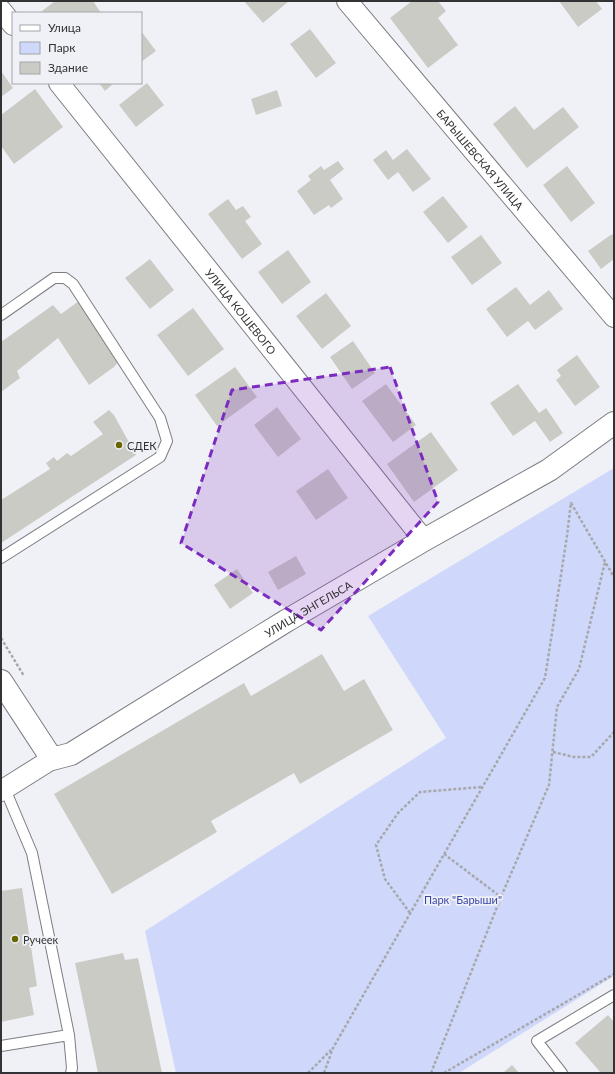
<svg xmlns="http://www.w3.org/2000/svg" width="615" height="1074" font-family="Lato,sans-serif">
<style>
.green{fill:#cfd8fa}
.building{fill:#cbcbc6}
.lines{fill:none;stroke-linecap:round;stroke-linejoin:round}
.service-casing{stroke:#7b7d81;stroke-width:12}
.minor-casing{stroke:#7b7d81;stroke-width:22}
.tertiary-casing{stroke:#7b7d81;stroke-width:24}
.path{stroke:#a7a8ac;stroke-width:2.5;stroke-dasharray:3 2;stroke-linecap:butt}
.service{stroke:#fff;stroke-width:10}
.minor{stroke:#fff;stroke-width:20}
.tertiary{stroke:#fff;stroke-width:22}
.marked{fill:#7b2cbf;fill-opacity:0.2;stroke:#7b2cbf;stroke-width:3;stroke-dasharray:8 5;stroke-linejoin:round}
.poi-dot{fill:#686600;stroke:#f0f1f7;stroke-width:1.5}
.labels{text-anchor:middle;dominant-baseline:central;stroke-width:3.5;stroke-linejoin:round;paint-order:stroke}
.street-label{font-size:11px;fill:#323335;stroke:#f0f1f7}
.poi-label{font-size:11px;fill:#323335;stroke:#f0f1f7;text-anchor:start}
.park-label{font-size:11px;fill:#3845a7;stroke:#f0f1f7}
</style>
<rect width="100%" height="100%" fill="#f0f1f7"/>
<path class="green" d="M 614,468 L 614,976 L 459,1073 L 176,1073 L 145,931 L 446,738 L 368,616 Z"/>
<path class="building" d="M 55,1 L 93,1 L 101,13 L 44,13 L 42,11 Z
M 244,1 L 289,1 L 263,23 Z
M 412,1 L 438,1 L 446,11 L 438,18 L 458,45 L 428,68 L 390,18 Z
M 559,1 L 596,1 L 602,9 L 578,27 Z
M 310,29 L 336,63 L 316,78 L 290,44 Z
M 141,31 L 156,51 L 141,62 Z
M 1,71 L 13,88 L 1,97 Z
M 99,83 L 114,83 L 105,91 Z
M 147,83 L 164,105 L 136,127 L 119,105 Z
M 35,89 L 63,127 L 14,164 L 1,146 L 1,115 Z
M 277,90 L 282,106 L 256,115 L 251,99 Z
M 515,106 L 534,130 L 563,107 L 579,127 L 527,168 L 493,124 Z
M 407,149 L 431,179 L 413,192 L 398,172 L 388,180 L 373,160 L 386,150 L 393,160 Z
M 338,161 L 344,169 L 330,180 L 343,199 L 331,208 L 329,205 L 314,215 L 297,191 L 311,180 L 308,176 L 321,166 L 324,170 Z
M 567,166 L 595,203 L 571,222 L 543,185 Z
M 443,196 L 468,227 L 448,243 L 423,212 Z
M 228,199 L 236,210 L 243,206 L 251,217 L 245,221 L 262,244 L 242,259 L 208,214 Z
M 612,234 L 614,237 L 614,259 L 601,269 L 588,251 Z
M 481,235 L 502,263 L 472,285 L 451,257 Z
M 288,250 L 311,282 L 282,304 L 258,272 Z
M 150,259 L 174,290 L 150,309 L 125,278 Z
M 516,287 L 530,305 L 549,290 L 563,309 L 535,330 L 528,321 L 507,337 L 486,309 Z
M 326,293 L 351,326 L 322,349 L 296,316 Z
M 79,301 L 119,361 L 114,367 L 89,385 L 58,338 L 17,371 L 20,378 L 1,392 L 1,342 L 53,305 L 61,314 Z
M 193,308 L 224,349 L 188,376 L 157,335 Z
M 353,341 L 375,373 L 352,389 L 330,357 Z
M 577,355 L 600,387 L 575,406 L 556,380 L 561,376 L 557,370 Z
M 235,367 L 257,397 L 217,426 L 195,395 Z
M 386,384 L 416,425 L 393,442 L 362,401 Z
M 518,384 L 539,413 L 546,408 L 563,433 L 550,442 L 535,421 L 513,436 L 490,403 Z
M 277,407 L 301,439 L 278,457 L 254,425 Z
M 109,410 L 114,415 L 136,455 L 1,543 L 1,500 L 50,469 L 46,463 L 54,457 L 57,461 L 67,453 L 71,456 L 103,434 L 93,422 Z
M 431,432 L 458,470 L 414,502 L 387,464 Z
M 328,469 L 348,498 L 316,520 L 296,491 Z
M 296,556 L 306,574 L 278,590 L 268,572 Z
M 237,569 L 253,593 L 230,609 L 214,585 Z
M 322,654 L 344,691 L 364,679 L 393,730 L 300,784 L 294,773 L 211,821 L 217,832 L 112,894 L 54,794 L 244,683 L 251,696 Z
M 22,888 L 37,986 L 29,988 L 34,1015 L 1,1022 L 1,891 Z
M 123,953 L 125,960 L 138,958 L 162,1073 L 98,1073 L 75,963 Z
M 608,1015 L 614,1022 L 614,1073 L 601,1073 L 575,1043 Z
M 512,1065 L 519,1073 L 503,1073 Z"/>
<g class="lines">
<defs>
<path id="service" d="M 1,315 L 54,278 L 65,278 L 73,284 L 160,418 L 167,441 L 160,457 L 1,558
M 5,789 L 32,853 L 69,1035 L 72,1068 L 71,1073
M 1,1046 L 69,1035
M 562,1073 L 537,1041 L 614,995"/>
<g id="minor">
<path id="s1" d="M 347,1 L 614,317"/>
<path d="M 1,10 L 13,25"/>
<path id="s2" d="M 59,83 L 424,540"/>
<path d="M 1,791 L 52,759"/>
</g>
<g id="tertiary">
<path id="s3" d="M 1,681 L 52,759 L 71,754 L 286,621 L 424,540 L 549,470 L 614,423"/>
</g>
</defs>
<use href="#service" class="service-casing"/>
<use href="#minor" class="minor-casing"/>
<use href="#tertiary" class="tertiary-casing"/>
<path class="path" d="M 571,503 L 614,577
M 1,638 L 24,676
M 553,752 L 574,757 L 591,757 L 614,732
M 444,854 L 501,897
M 410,913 L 385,879 L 376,845 L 398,813 L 420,792 L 482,787
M 308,1073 L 331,1050
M 324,1073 L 333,1048 L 545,678 L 567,536 L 571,502
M 431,1073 L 501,897 L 549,785 L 557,707 L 579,669 L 605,562
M 444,1073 L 614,974"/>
<use href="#service" class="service"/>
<use href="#minor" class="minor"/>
<use href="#tertiary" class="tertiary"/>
</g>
<path class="marked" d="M 390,367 L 438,502 L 321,630 L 181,543 L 232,390 Z"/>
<g class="poi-dot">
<circle cx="119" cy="445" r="4"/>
<circle cx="15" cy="939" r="4"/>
</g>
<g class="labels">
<g class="street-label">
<text stroke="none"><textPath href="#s1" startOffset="207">БАРЫШЕВСКАЯ УЛИЦА</textPath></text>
<text stroke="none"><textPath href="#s2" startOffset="292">УЛИЦА КОШЕВОГО</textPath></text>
<text stroke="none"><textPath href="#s3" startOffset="391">УЛИЦА ЭНГЕЛЬСА</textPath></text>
</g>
<g class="poi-label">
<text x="127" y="445">СДЕК</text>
<text x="23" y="939">Ручеек</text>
</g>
<g class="park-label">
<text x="463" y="899">Парк "Барыши"</text>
</g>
</g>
<rect width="615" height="1074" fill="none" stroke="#323335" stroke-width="4"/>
<rect x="12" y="12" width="130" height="72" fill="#f0f1f7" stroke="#a4a5a9"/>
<rect x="20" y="25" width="20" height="6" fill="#ffffff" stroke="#a4a5a9"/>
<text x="48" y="32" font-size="12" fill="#323335">Улица</text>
<rect x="20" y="42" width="20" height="12" fill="#cfd8fa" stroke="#a4a5a9"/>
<text x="48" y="52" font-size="12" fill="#323335">Парк</text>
<rect x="20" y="62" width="20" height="12" fill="#cbcbc6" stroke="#a4a5a9"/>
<text x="48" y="72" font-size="12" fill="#323335">Здание</text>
</svg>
